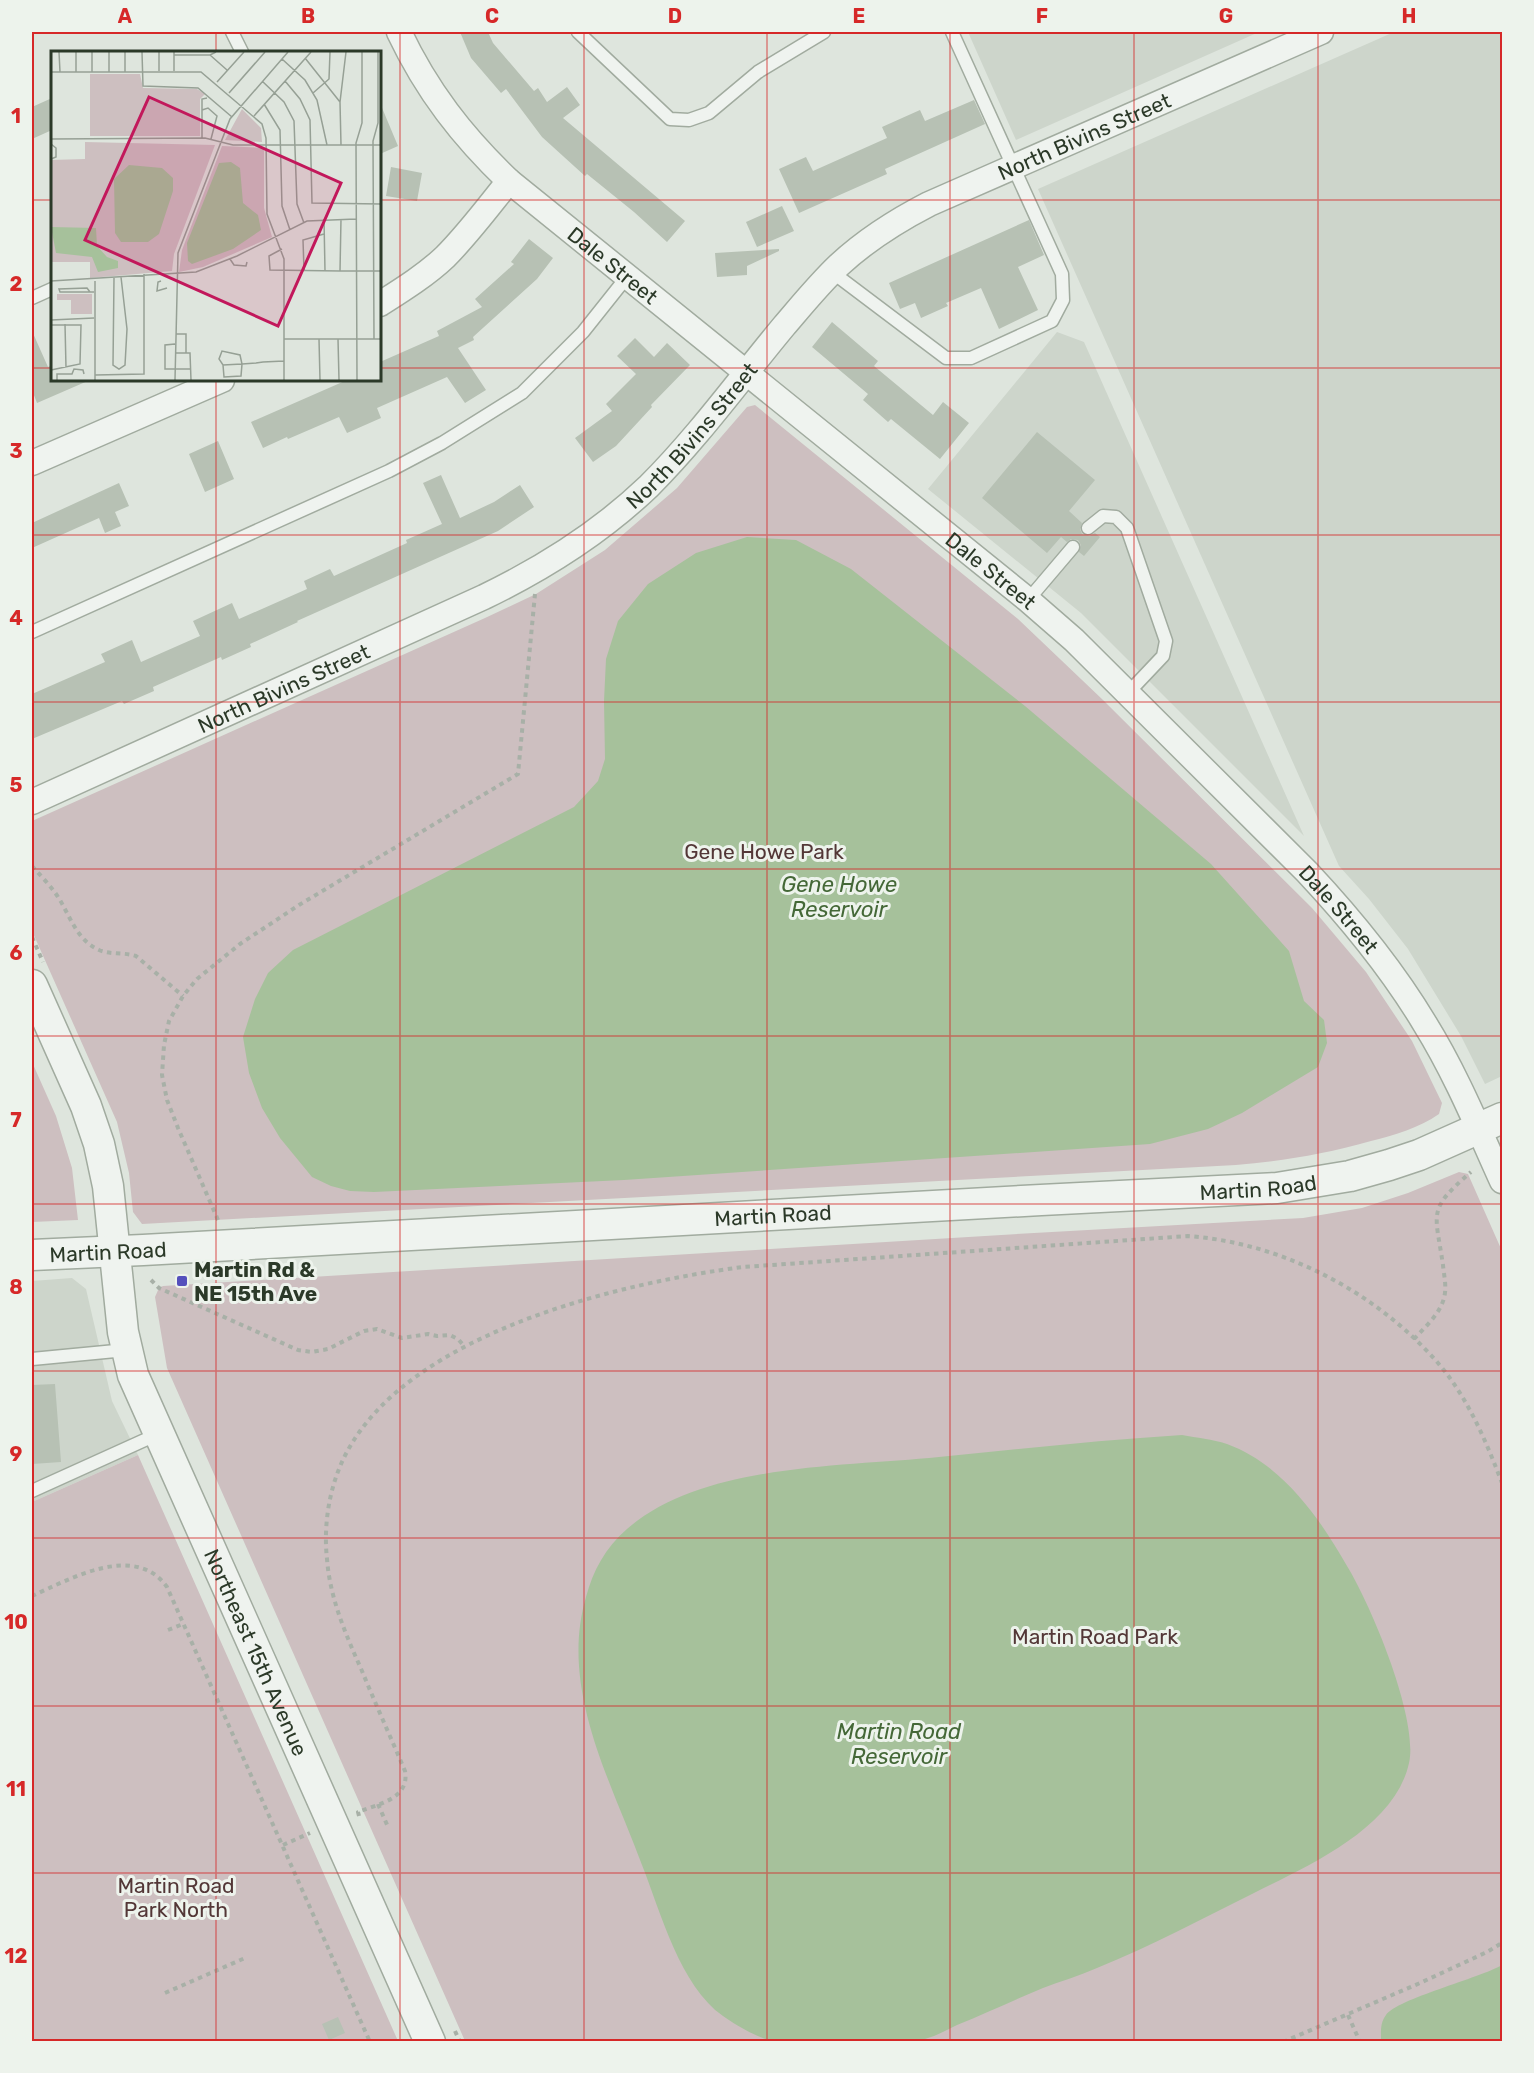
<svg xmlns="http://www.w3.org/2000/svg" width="1534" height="2073" font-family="Rubik,sans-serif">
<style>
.built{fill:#cdd5cb}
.green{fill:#cdbfc0}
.water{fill:#a6c19b}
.building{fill:#b7c1b4}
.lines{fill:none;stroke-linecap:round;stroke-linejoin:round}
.service-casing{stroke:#a1ab9f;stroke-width:15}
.minor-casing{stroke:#a1ab9f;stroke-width:27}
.tertiary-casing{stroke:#a1ab9f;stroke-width:33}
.path{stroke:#a8b0a7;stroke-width:4;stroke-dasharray:4.5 4.5;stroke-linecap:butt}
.service{stroke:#eff3ef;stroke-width:12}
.minor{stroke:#eff3ef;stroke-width:24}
.tertiary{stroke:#eff3ef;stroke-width:30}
.grid{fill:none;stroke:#d62828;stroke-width:1.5;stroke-opacity:0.55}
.poi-dot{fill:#544fbc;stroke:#edf3ec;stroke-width:2}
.labels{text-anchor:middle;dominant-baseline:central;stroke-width:6;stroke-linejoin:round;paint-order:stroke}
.street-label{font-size:21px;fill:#2b3928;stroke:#edf3ec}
.park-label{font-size:21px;fill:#533737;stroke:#edf3ec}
.poi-label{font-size:21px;font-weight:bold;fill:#2b3928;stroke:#edf3ec;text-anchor:start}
.water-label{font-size:22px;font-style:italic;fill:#446837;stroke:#edf3ec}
.inset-road{fill:none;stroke:#96a095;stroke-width:1.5}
.view{fill:#c2185b;fill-opacity:0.15;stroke:#c2185b;stroke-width:3}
.inset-edge{fill:none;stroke:#2b3928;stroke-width:3}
.neatline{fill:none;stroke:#d62828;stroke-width:2}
.grid-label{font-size:20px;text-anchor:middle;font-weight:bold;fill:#d62828}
</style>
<rect width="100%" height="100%" fill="#dee5dd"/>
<path class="built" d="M 968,32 L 1259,32 L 1016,140 Z
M 1394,32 L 1502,32 L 1502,1076 L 1485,1084 L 1461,1036 L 1408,949 L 1369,899 L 1339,866 L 1038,189 Z
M 1057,332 L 1084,342 L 1304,836 L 1081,613 L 928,489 Z
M 72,1278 L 86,1289 L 112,1401 L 138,1455 L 32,1502 L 32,1281 Z"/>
<path class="green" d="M 755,405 L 1018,619 L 1103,700 L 1312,908 L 1366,972 L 1412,1041 L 1442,1103 L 1439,1114 C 1419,1128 1395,1135 1371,1141 C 1325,1154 1283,1161 1236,1165 L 142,1224 L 133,1212 L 129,1173 L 117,1122 L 32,931 L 32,821 L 485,618 L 536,594 L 605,550 L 677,488 L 747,407 Z
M 32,1062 L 56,1116 L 72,1168 L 78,1220 L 32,1222 Z
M 1459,1172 L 1468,1174 L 1502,1251 L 1502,2041 L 465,2041 L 167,1368 L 155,1297 L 159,1288 L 163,1286 L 1034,1233 L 1303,1218 L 1362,1208 L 1408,1193 Z
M 138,1455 L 398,2041 L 32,2041 L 32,1502 Z"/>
<path class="water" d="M 747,537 L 796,540 L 851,569 L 1025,706 L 1211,864 L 1289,951 L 1304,1001 L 1324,1020 L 1327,1043 L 1318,1067 L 1242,1113 L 1208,1129 L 1150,1144 L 624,1180 L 374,1192 L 350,1191 L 331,1186 L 312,1177 L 280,1138 L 262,1108 L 249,1073 L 243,1037 L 255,999 L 268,973 L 293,950 L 574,807 L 598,781 L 605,759 L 604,701 L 606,659 L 618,621 L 648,584 L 696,553 Z
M 1182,1435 C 1197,1438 1212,1439 1227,1444 C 1282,1464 1319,1517 1347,1566 C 1371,1605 1419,1719 1409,1763 C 1395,1828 1308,1866 1254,1893 C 1202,1919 1151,1946 1097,1968 C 1079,1976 1061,1981 1043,1988 C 1014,2000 986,2013 957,2025 C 947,2030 936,2036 925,2039 C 908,2045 886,2042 868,2042 C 845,2042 821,2042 798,2042 C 790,2042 783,2043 775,2042 C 758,2038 737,2026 723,2016 C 680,1986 661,1913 642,1865 C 611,1781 559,1689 586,1597 C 593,1571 605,1548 627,1529 C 703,1463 843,1467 939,1457 C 1020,1449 1100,1440 1182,1435 Z
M 1502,1965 L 1502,2041 L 1381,2041 C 1381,2031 1380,2023 1386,2015 C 1397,1999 1480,1978 1502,1965 Z"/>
<path class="building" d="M 460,32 L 488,32 L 493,43 L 534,91 L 538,88 L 547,102 L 567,87 L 580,105 L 563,118 L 685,221 L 667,242 L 634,212 L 587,174 L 585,176 L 542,137 L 506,89 L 501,93 L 471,58 Z
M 52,98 L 52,130 L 32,139 L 32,107 Z
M 974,100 L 985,124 L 885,169 L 887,174 L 799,213 L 779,169 L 806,157 L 813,171 L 887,138 L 882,127 L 920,110 L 925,121 Z
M 380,103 L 398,146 L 380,154 Z
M 391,167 L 422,173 L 417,201 L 386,196 Z
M 782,206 L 794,231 L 757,247 L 746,222 Z
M 1029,220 L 1044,255 L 1018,267 L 1038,310 L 999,329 L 981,288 L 946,303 L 948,306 L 921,318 L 915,303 L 900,309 L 889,283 Z
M 529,239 L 553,258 L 537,279 L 473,337 L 474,340 L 458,348 L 486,390 L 465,403 L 447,377 L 377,408 L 381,418 L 347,433 L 339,417 L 288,439 L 287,437 L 263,448 L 251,422 L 347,380 L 380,380 L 380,362 L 439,336 L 437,331 L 482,307 L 475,299 L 514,264 L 511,262 Z
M 779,249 L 779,251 L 747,266 L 747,275 L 717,277 L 715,253 Z
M 832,322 L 878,361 L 874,366 L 933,415 L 943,402 L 969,423 L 940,459 L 891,419 L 888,422 L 863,400 L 868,394 L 812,347 Z
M 32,331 L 48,367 L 52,365 L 52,380 L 90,380 L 37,403 L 32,390 Z
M 635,338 L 654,357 L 667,343 L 690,365 L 651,405 L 652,407 L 616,446 L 593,462 L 575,438 L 612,411 L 606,404 L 636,374 L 617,356 Z
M 1037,432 L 1095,480 L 1069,511 L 1082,523 L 1080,529 L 1082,534 L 1089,536 L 1095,533 L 1100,537 L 1084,556 L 1079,552 L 1081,545 L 1078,540 L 1071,539 L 1067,542 L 1061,537 L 1047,553 L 982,498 Z
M 218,441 L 234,479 L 205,492 L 189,454 Z
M 441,475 L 460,518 L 494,502 L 520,485 L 534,507 L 498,531 L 297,621 L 298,622 L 250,644 L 251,647 L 222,660 L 221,657 L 153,687 L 154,691 L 124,704 L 122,701 L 32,739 L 32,694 L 105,662 L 101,654 L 132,640 L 141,662 L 200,636 L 193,621 L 232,603 L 239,619 L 307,589 L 304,581 L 330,569 L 334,576 L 407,543 L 406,540 L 442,524 L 423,483 Z
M 119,483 L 129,506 L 115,512 L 121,526 L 105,533 L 99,518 L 32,548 L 32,523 Z
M 55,1384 L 61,1462 L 32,1464 L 32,1385 Z
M 338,2017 L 345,2033 L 329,2040 L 322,2024 Z"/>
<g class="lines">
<defs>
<path id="service" d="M 232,32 L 242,52
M 578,32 L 670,119 L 689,120 L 709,113 L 758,72 L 824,32
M 832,272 L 946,358 L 971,358 L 1052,321 L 1063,300 L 1062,274 L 952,32
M 32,298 L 52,289
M 1088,528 L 1103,516 L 1116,517 L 1127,528 L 1166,641 L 1163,656 L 1128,693
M 1028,600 L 1073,547
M 32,632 L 389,471 L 442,443 L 522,393 L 583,332 L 626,278
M 32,1359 L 126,1350
M 32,1491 L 158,1434"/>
<g id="minor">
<path id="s1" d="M 399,32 C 427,91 462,136 509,181 L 1028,600 L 1074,640 L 1307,872 C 1351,919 1392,969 1425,1024 C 1456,1074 1478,1128 1502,1181"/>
<path d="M 380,304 C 402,290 426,275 445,257 C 468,234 488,207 509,181"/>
<path d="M 32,463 L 222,380"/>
<path id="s2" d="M 32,802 L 484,597 C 544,568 601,532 649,486 C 698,437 740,379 784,326 C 802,305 819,284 839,265 C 866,240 896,221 929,204 L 1321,32"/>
</g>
<g id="tertiary">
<path id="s3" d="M 32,985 L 86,1106 L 99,1144 L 108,1186 L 123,1332 L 133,1375 L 430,2042"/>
<path id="s4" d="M 32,1255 L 143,1250 L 1041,1200 L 1277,1188 L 1350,1176 L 1389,1165 L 1419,1155 L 1502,1118"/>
</g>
</defs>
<use href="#service" class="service-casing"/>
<use href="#minor" class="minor-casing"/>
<use href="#tertiary" class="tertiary-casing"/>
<path class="path" d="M 32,866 C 40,875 49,884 56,894 C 70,914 75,939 99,950 C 111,955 124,952 136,956 L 183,996
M 32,937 L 43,962
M 218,1220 L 178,1128 L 167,1100 L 162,1075 L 164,1045 L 169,1021 L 183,996 L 197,979 L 240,944 L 299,905 L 518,774 L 535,594
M 151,1280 L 159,1288 L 298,1350 L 312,1352 L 328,1349 L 364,1331 L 377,1329 L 402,1338 L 428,1334 L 437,1336 L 450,1335 L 458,1339 L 465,1347
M 1414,1339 C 1425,1327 1440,1314 1444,1298 C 1447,1287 1444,1276 1443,1265 C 1435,1211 1427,1210 1471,1172
M 32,1596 C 70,1579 135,1542 167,1587 L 370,2042
M 168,1630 L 183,1624
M 378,1804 L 388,1827
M 359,1816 L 358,1812 C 378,1804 410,1799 405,1771 C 391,1738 376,1705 362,1671 C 346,1635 330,1599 327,1559 C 323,1523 330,1482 348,1450 C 413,1332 620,1283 743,1267 L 1188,1236 C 1282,1243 1375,1291 1438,1363 C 1468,1398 1486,1441 1502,1483
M 283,1845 L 310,1833
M 165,1993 L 245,1958
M 1348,2015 L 1360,2042
M 455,2031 L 460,2042
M 1283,2042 L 1420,1983 L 1487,1952 L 1502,1943"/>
<use href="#service" class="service"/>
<use href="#minor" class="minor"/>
<use href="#tertiary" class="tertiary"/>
</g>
<path class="grid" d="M 216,32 L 216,52M 400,32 L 400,2042M 584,32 L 584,2042M 767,32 L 767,2042M 950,32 L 950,2042M 1134,32 L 1134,2042M 1318,32 L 1318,2042M 32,200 L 52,200M 380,200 L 1502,200M 32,368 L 52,368M 380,368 L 1502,368M 216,380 L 216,2042M 32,535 L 1502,535M 32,702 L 1502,702M 32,869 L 1502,869M 32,1036 L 1502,1036M 32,1204 L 1502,1204M 32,1371 L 1502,1371M 32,1538 L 1502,1538M 32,1706 L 1502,1706M 32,1873 L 1502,1873"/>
<rect class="poi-dot" x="176" y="1275" width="12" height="12" rx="3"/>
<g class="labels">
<g class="street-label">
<text stroke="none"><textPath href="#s2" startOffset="1266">North Bivins Street</textPath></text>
<text stroke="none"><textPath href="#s1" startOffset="320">Dale Street</textPath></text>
<text stroke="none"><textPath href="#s2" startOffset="762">North Bivins Street</textPath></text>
<text stroke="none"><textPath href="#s1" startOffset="806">Dale Street</textPath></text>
<text stroke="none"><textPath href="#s2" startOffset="276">North Bivins Street</textPath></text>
<text stroke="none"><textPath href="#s1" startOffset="1292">Dale Street</textPath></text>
<text stroke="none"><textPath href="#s4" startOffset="1228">Martin Road</textPath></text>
<text stroke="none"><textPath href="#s4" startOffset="742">Martin Road</textPath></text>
<text stroke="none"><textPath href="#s4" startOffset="76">Martin Road</textPath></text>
<text stroke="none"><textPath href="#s3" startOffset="710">Northeast 15th Avenue</textPath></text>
</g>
<g class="park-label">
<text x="764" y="851">Gene Howe Park</text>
<text x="1095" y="1636">Martin Road Park</text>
<text x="176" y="1885">Martin Road<tspan x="176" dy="24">Park North</tspan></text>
</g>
<g class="poi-label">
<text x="194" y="1269">Martin Rd &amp;<tspan x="194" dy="24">NE 15th Ave</tspan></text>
</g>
<g class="water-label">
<text x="839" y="884">Gene Howe<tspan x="839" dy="25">Reservoir</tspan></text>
<text x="899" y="1731">Martin Road<tspan x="899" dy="25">Reservoir</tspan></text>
</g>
</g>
<g transform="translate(51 51)">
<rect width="330" height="330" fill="#dee5dd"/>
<path d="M 39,23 L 89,23 L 92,37 L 146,38 L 154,43 L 149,48 L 149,85 L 39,85 ZM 191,58 L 210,77 L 211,91 L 174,89 ZM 34,91 L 164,94 L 123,203 L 121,220 L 39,227 L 39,211 L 0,211 L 0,109 L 34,108 ZM 171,95 L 213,97 L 213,157 L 221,186 L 152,216 L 128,221 L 131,199 ZM 6,243 L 41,243 L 41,263 L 20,263 L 20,249 L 6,249 Z" fill="#cdbfc0"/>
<path d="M 168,112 L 180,111 L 189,117 L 192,152 L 207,164 L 210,179 L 182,198 L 141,213 L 137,210 L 136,192 ZM 78,114 L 111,117 L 122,127 L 122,140 L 108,183 L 97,191 L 70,191 L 64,182 L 63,128 ZM 0,176 L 45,177 L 46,195 L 56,206 L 67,210 L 67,217 L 47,221 L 41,206 L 5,202 Z" fill="#a6c19b"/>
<path class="inset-road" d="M 8,1 L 9,21M 41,1 L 41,21M 58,1 L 58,21M 74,1 L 74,21M 91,1 L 92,35 L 147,37 L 181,66M 108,1 L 108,20M 123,4 L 159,4 L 165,1M 159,4 L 176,19M 254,7 L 289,51M 231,8 L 254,29 L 266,49 L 276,94M 123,20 L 123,1M 0,21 L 150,21 L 211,73 L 215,87 L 216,163 L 233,208 L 233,329M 25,21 L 25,1M 211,30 L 233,51 L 243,70 L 246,153 L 253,172M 234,30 L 249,48 L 259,69 L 261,152 L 330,153M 166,31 L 193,1M 178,42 L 214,1M 262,42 L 278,28 L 279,1M 213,53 L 229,79 L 231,155 L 239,179M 151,59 L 157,57 L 166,65 L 160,88M 203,65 L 260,1M 151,87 L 151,48 L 156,47M 0,88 L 154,87 L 182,94 L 330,94M 0,93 L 5,97 L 5,106 L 0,108M 290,94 L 289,51 L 295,1M 273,168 L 274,220M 231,198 L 218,205 L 219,219 L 289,220 L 290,168M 179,208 L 183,214 L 195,215 L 196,211M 253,219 L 252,189 L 273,183M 289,220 L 330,220M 63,227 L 62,314 L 68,318 L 74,314 L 76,278 L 70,226M 0,230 L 145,221 L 186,205 L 256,170 L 305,168M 44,230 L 44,329M 110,230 L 107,231 L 106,240 L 116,237M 39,241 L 36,237 L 8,238 L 9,241 L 43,241M 0,269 L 43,267M 14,273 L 15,317M 0,274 L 30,274 L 29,313 L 0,319M 125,283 L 135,283 L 135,302M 233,288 L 330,288M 268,288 L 269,329M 287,288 L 288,329M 323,288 L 322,90 L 327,72 L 327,1M 124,293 L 114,294 L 114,318 L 140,318M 124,302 L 139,302 L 140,329M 172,314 L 173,326 L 190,325 L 191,313 L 189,304 L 171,300 L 168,308 L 172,314 L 191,313 L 205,312 L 212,311 L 233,310M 44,324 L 93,323 L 93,223M 6,329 L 6,323 L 21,323 L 23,318 L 32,319 L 33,323M 124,329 L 127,202 L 179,68 L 237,1M 306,329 L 305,92 L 311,72 L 311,1"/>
<path class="view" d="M 98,46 L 290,132 L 227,275 L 34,189 Z"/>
<rect width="330" height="330" class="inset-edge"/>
</g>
<rect width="1534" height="2073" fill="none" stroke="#edf3ec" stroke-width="66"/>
<rect x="33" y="33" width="1468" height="2007" class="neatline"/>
<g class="grid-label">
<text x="125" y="23">A</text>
<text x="308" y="23">B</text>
<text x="492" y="23">C</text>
<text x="675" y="23">D</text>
<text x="859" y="23">E</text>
<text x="1042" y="23">F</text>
<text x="1226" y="23">G</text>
<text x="1409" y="23">H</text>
<text x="16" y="123">1</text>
<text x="16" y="291">2</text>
<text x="16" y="458">3</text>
<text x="16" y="625">4</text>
<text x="16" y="792">5</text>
<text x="16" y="960">6</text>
<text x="16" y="1127">7</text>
<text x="16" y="1294">8</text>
<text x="16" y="1461">9</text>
<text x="16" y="1629">10</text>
<text x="16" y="1796">11</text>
<text x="16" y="1963">12</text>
</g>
</svg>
